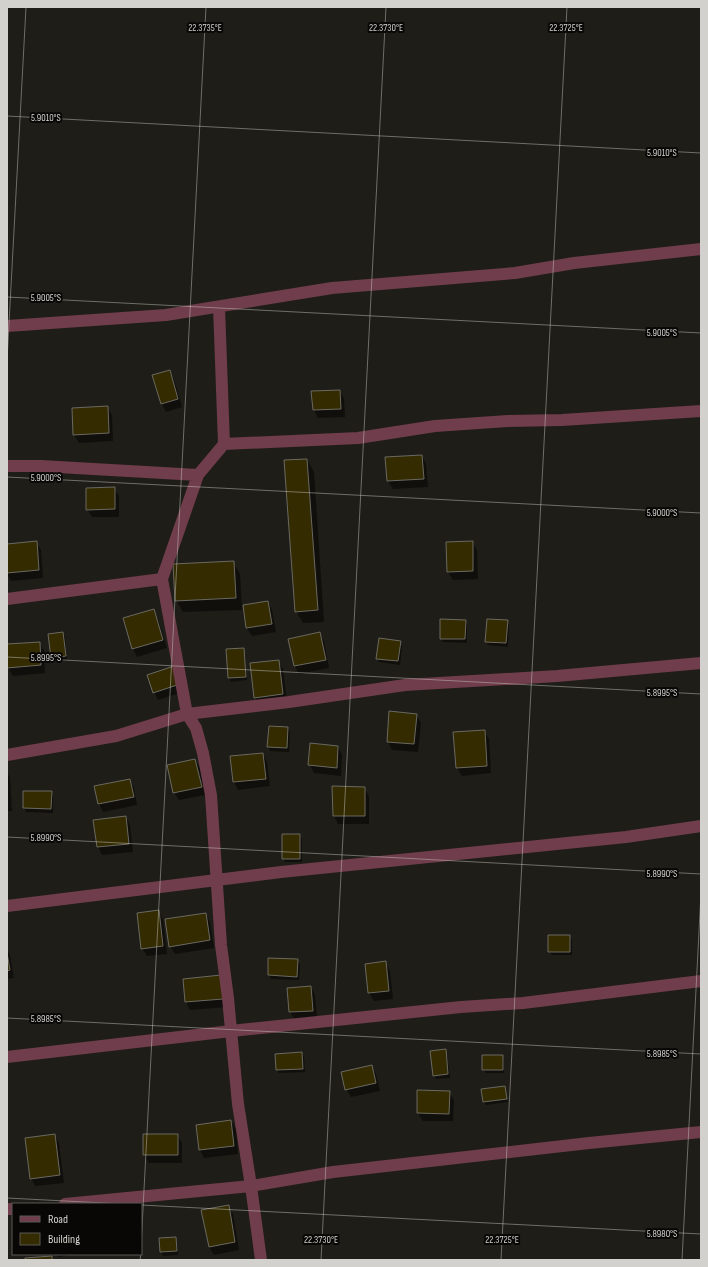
<svg xmlns="http://www.w3.org/2000/svg" width="708" height="1267" font-family="'Sofia Sans Condensed',sans-serif">
<style>
.shadow{fill:#0007}
.building{fill:#342b00;stroke:#6a6962}
.lines{fill:none;stroke-linecap:round;stroke-linejoin:round}
.street{stroke:#6f3d4b;stroke-width:12}
.ticks{fill:none;stroke:#d2d1cd;stroke-width:1;stroke-opacity:0.45}
.ticks-label{font-size:10px;text-anchor:middle;fill:#d2d1cd;stroke:#080705;stroke-width:4;stroke-linejoin:round;paint-order:stroke}
</style>
<rect width="100%" height="100%" fill="#1e1d17"/>
<path class="shadow" d="M 170,371 L 174,379 L 182,407 L 166,412 L 162,404 Z
M 340,391 L 344,399 L 345,417 L 318,418 L 314,410 L 313,392 Z
M 107,407 L 112,415 L 113,441 L 79,443 L 74,435 Z
M 422,456 L 426,464 L 428,487 L 393,489 L 388,481 L 386,458 Z
M 307,460 L 314,472 L 324,622 L 303,623 L 296,611 Z
M 114,488 L 119,496 L 119,517 L 92,517 L 87,509 Z
M 36,542 L 41,550 L 43,578 L 11,581 L 7,574 L 7,545 Z
M 472,542 L 477,550 L 478,579 L 453,580 L 448,572 Z
M 233,562 L 240,574 L 242,610 L 183,612 L 176,600 Z
M 268,602 L 272,610 L 276,632 L 252,636 L 247,628 Z
M 153,611 L 158,619 L 167,648 L 137,657 L 133,649 Z
M 465,621 L 467,624 L 467,643 L 443,642 L 441,639 Z
M 507,621 L 509,625 L 508,647 L 488,645 L 486,642 Z
M 63,633 L 65,637 L 67,660 L 54,661 L 52,658 Z
M 319,633 L 324,641 L 329,668 L 299,674 L 295,666 L 289,640 Z
M 400,642 L 402,646 L 400,665 L 379,662 L 377,659 Z
M 39,643 L 44,651 L 45,673 L 13,676 L 8,668 L 7,645 Z
M 243,649 L 245,653 L 247,680 L 231,682 L 229,678 Z
M 278,661 L 283,669 L 287,702 L 260,705 L 255,697 Z
M 173,667 L 183,692 L 158,700 L 154,692 Z
M 416,715 L 421,723 L 418,752 L 392,750 L 388,742 Z
M 288,728 L 290,732 L 289,752 L 270,751 L 268,747 Z
M 484,731 L 489,739 L 491,773 L 462,776 L 457,768 Z
M 338,747 L 342,755 L 341,776 L 314,773 L 310,765 Z
M 263,754 L 267,762 L 270,786 L 238,790 L 234,782 Z
M 195,760 L 200,768 L 205,795 L 179,800 L 174,792 Z
M 7,772 L 10,778 L 12,811 L 7,811 Z
M 130,780 L 134,788 L 137,805 L 103,812 L 99,804 L 96,787 Z
M 364,788 L 369,796 L 369,824 L 338,824 L 334,816 Z
M 24,792 L 51,792 L 53,796 L 53,813 L 26,812 L 24,808 Z
M 126,817 L 130,825 L 133,852 L 102,855 L 98,847 Z
M 300,835 L 302,839 L 302,862 L 285,862 L 283,858 Z
M 158,911 L 163,919 L 167,954 L 147,956 L 142,948 Z
M 206,914 L 210,922 L 214,948 L 175,954 L 170,946 Z
M 569,936 L 572,940 L 572,955 L 552,955 L 549,952 Z
M 7,950 L 10,955 L 14,978 L 7,979 Z
M 297,960 L 300,964 L 299,980 L 271,979 L 269,975 Z
M 385,963 L 390,971 L 393,999 L 374,1001 L 369,993 L 366,965 Z
M 220,977 L 227,1007 L 190,1010 L 186,1002 L 184,980 Z
M 311,987 L 315,995 L 317,1018 L 295,1020 L 290,1012 Z
M 445,1050 L 447,1054 L 450,1078 L 436,1079 L 434,1076 Z
M 302,1053 L 304,1057 L 305,1072 L 279,1073 L 277,1070 Z
M 502,1056 L 504,1060 L 504,1073 L 486,1073 L 483,1070 Z
M 372,1066 L 376,1074 L 380,1091 L 351,1097 L 346,1089 Z
M 504,1087 L 508,1102 L 486,1105 L 483,1101 Z
M 449,1092 L 454,1100 L 453,1121 L 423,1121 L 418,1113 Z
M 231,1121 L 236,1129 L 238,1154 L 204,1158 L 200,1150 Z
M 54,1135 L 59,1143 L 64,1183 L 35,1186 L 31,1178 Z
M 177,1135 L 182,1143 L 182,1163 L 149,1163 L 144,1155 Z
M 228,1206 L 233,1214 L 239,1250 L 214,1255 L 209,1247 Z
M 175,1238 L 177,1241 L 178,1255 L 163,1256 L 161,1252 L 160,1239 Z
M 57,1254 L 69,1254 L 69,1255 L 59,1257 Z"/>
<path class="building" d="M 170,370 L 178,399 L 161,404 L 152,375 Z
M 340,390 L 341,409 L 313,410 L 311,391 Z
M 108,406 L 109,433 L 73,435 L 72,408 Z
M 422,455 L 424,479 L 387,481 L 385,457 Z
M 307,459 L 318,610 L 295,612 L 284,460 Z
M 115,487 L 115,509 L 86,510 L 86,488 Z
M 37,541 L 39,570 L 7,573 L 7,544 Z
M 473,541 L 473,571 L 447,572 L 446,542 Z
M 234,561 L 236,598 L 175,601 L 173,564 Z
M 268,601 L 272,624 L 246,628 L 243,605 Z
M 154,609 L 163,640 L 132,649 L 123,618 Z
M 440,619 L 466,620 L 465,639 L 440,639 Z
M 487,619 L 508,620 L 506,643 L 485,642 Z
M 63,632 L 66,656 L 51,658 L 48,634 Z
M 320,632 L 326,660 L 294,666 L 288,639 Z
M 379,638 L 401,641 L 398,661 L 376,659 Z
M 40,642 L 41,665 L 7,668 L 7,644 Z
M 244,648 L 246,677 L 228,678 L 226,649 Z
M 279,660 L 283,694 L 254,698 L 250,663 Z
M 174,666 L 180,684 L 153,693 L 147,675 Z
M 389,711 L 417,714 L 414,744 L 387,742 Z
M 269,726 L 288,727 L 287,748 L 267,747 Z
M 485,730 L 487,766 L 456,768 L 453,732 Z
M 310,743 L 338,746 L 337,768 L 308,765 Z
M 263,753 L 266,779 L 233,782 L 230,756 Z
M 195,759 L 202,787 L 173,793 L 167,765 Z
M 130,779 L 134,797 L 98,804 L 94,786 Z
M 332,786 L 365,787 L 365,816 L 333,816 Z
M 23,791 L 52,791 L 51,809 L 23,808 Z
M 126,816 L 129,844 L 97,847 L 93,820 Z
M 282,834 L 300,834 L 300,859 L 282,859 Z
M 159,910 L 163,946 L 141,949 L 137,913 Z
M 206,913 L 210,940 L 169,947 L 165,919 Z
M 548,935 L 570,935 L 570,952 L 548,952 Z
M 7,953 L 10,970 L 7,971 Z
M 268,958 L 298,959 L 297,977 L 268,975 Z
M 386,961 L 389,991 L 368,993 L 365,964 Z
M 221,975 L 223,999 L 185,1002 L 183,979 Z
M 311,986 L 313,1011 L 289,1012 L 287,988 Z
M 446,1049 L 448,1074 L 433,1076 L 430,1051 Z
M 302,1052 L 303,1069 L 276,1070 L 275,1054 Z
M 482,1055 L 503,1055 L 503,1070 L 482,1070 Z
M 372,1065 L 376,1083 L 345,1090 L 341,1072 Z
M 505,1086 L 507,1099 L 483,1102 L 481,1089 Z
M 417,1090 L 450,1091 L 449,1114 L 417,1113 Z
M 231,1120 L 234,1146 L 199,1150 L 196,1125 Z
M 55,1134 L 60,1175 L 30,1179 L 25,1138 Z
M 143,1134 L 178,1134 L 178,1155 L 143,1155 Z
M 229,1205 L 235,1242 L 209,1247 L 201,1210 Z
M 176,1237 L 177,1251 L 160,1252 L 159,1238 Z
M 52,1256 L 52,1260 L 25,1260 L 25,1258 Z"/>
<g class="lines">
<path class="street" d="M 219,307 L 224,444
M 7,326 L 166,315 L 332,288 L 515,273 L 574,263 L 701,249
M 7,466 L 41,466 L 198,475
M 7,599 L 162,579
M 7,755 L 116,736 L 187,714 L 289,702 L 405,685 L 557,676 L 701,663
M 7,906 L 281,872 L 626,837 L 701,826
M 7,1057 L 231,1031 L 461,1007 L 523,1003 L 701,981
M 65,1204 L 251,1186 L 333,1172 L 589,1143 L 701,1132
M 7,1209 L 13,1209
M 261,1260 L 251,1186 L 238,1104 L 228,998 L 221,945 L 211,795 L 203,753 L 196,728 L 187,714 L 162,579 L 198,475 L 224,444 L 358,438 L 435,426 L 508,421 L 562,420 L 701,411"/>
</g>
<path class="ticks" d="M 7,116 L 701,153M 7,297 L 701,333M 7,361 L 26,7M 7,477 L 701,513M 7,657 L 701,694M 7,837 L 701,874M 7,1018 L 701,1054M 7,1198 L 124,1204M 141,1205 L 701,1234M 141,1247 L 206,7M 140,1260 L 141,1254M 321,1260 L 386,7M 501,1260 L 567,7M 682,1260 L 701,893"/>
<g class="ticks-label">
<text x="205" y="31">22.3735°E</text>
<text x="386" y="31">22.3730°E</text>
<text x="566" y="31">22.3725°E</text>
<text x="46" y="121">5.9010°S</text>
<text x="662" y="156">5.9010°S</text>
<text x="46" y="301">5.9005°S</text>
<text x="662" y="336">5.9005°S</text>
<text x="46" y="481">5.9000°S</text>
<text x="662" y="516">5.9000°S</text>
<text x="46" y="661">5.8995°S</text>
<text x="662" y="696">5.8995°S</text>
<text x="46" y="841">5.8990°S</text>
<text x="662" y="877">5.8990°S</text>
<text x="46" y="1022">5.8985°S</text>
<text x="662" y="1057">5.8985°S</text>
<text x="662" y="1237">5.8980°S</text>
<text x="321" y="1243">22.3730°E</text>
<text x="502" y="1243">22.3725°E</text>
</g>
<rect width="708" height="1267" fill="none" stroke="#d2d1cd" stroke-width="16"/>
<rect x="12" y="1203" width="130" height="52" fill="#080705" stroke="#595855"/>
<rect x="20" y="1216" width="20" height="6" fill="#6f3d4b" stroke="#595855"/>
<text x="48" y="1223" font-size="12" fill="#d2d1cd">Road</text>
<rect x="20" y="1233" width="20" height="12" fill="#342b00" stroke="#595855"/>
<text x="48" y="1243" font-size="12" fill="#d2d1cd">Building</text>
</svg>
